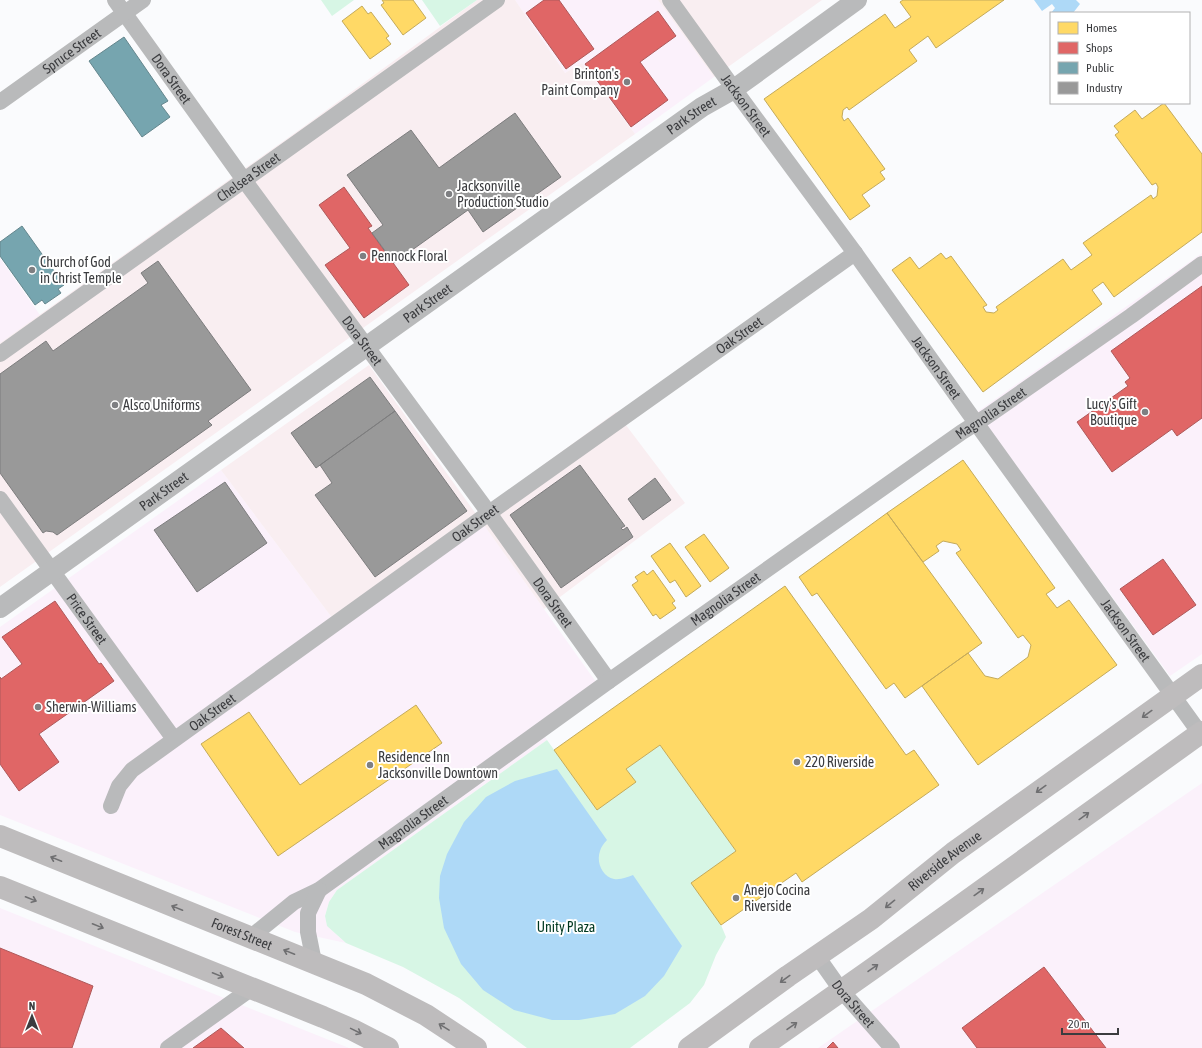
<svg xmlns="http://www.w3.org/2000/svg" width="1202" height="1048" font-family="'Asap Condensed',sans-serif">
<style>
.commercial{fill:#fbf1fb}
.industrial{fill:#f9eef1}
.green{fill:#d7f6e5}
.water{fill:#aed9f7}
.homes{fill:#ffd966;stroke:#c4aa5a}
.shops{fill:#e06666;stroke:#ae595a}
.public{fill:#76a5af;stroke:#64868d}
.industry{fill:#999;stroke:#7d7d7e}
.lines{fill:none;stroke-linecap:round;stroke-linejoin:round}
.minor{stroke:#b9babb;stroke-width:16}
.tertiary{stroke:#b9babb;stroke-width:20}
.primary{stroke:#bebcbd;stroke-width:22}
.oneway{stroke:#6f6f71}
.poi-dot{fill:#7e7f82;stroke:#fff;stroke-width:1.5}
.labels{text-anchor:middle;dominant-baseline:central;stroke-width:4;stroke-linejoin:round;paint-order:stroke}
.street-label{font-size:14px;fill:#3b3c3f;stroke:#fff}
.poi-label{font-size:14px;fill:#3b3c3f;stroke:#fff;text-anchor:start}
.park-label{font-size:14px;fill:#003820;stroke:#fff}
</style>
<rect width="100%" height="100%" fill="#fafbfd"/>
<path class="commercial" d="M 515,0 L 658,0 L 714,77 L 635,134 L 582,63 L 565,73 Z
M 1202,253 L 1202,654 L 1170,676 L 977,412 Z
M 0,258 L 40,315 L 0,343 Z
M 221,470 L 333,619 L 476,514 L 596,682 L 537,725 L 547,740 L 337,890 L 329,902 L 325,916 L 327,926 L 346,943 L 295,932 L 0,815 L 0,627 Z
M 1202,783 L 1202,1048 L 818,1048 Z
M 0,908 L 349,1048 L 0,1048 Z"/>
<path class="industrial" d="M 477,0 L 515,0 L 565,73 L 582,63 L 635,134 L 0,587 L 0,343 L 306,125 Z
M 658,0 L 822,0 L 714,77 Z
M 369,365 L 476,514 L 616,412 L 685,503 L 544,609 L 476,514 L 333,619 L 221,470 Z"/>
<path class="green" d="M 321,0 L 354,0 L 332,16 Z
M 422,0 L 477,0 L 440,26 Z
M 547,740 L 597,810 L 635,782 L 626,769 L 660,745 L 736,851 L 691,883 L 721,925 L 726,937 L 716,955 L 704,985 L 690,1003 L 630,1048 L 527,1048 L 459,998 L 403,967 L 346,943 L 327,926 L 325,916 L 329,902 L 337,890 Z"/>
<path class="water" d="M 1034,0 L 1076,0 L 1080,4 L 1073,13 L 1051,13 L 1055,8 L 1052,4 L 1042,11 Z
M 557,769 L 607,840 C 604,843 601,847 600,851 C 596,862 602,876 614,879 C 621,880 627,877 633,875 L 682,946 L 664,976 L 645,996 L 615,1014 L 579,1020 L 552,1020 L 514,1010 L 483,990 L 461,964 L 444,928 L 439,898 L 440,876 L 447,854 L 464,822 L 486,797 L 515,781 Z"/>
<path class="homes" d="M 382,0 L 413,0 L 426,18 L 403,35 L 381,5 L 384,3 Z
M 903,0 L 1004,0 L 936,48 L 928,36 L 909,50 L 917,61 L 849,110 L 847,107 L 843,110 L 842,117 L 844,121 L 848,118 L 885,169 L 880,172 L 885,179 L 862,195 L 870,206 L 850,220 L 764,99 L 885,14 L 895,28 L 911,17 L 900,2 Z
M 362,6 L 368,14 L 371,12 L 389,36 L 386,38 L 391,44 L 370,59 L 342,21 Z
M 1164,103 L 1202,154 L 1202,232 L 1114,297 L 1103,282 L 1092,290 L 1102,304 L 983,392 L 892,270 L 910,257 L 919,269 L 941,253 L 946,259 L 951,256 L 987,305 L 983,307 L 986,312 L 994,313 L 998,310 L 996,307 L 1063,259 L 1071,270 L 1092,255 L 1083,243 L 1151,195 L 1153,199 L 1157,196 L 1158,187 L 1156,183 L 1152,185 L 1115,135 L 1119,132 L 1114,126 L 1135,110 L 1142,119 Z
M 963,460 L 1055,588 L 1046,594 L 1057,608 L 1069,600 L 1117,665 L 978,765 L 922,686 L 968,653 L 985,676 L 998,679 L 1028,657 L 1031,645 L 1023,635 L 1018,638 L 956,553 L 961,550 L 957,544 L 943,541 L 936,546 L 939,551 L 923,562 L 887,513 Z
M 887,513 L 982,643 L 905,698 L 894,683 L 886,689 L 817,593 L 812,596 L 799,577 Z
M 704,534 L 729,568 L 710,582 L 685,547 Z
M 670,543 L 701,586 L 686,597 L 675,580 L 670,583 L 651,556 Z
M 653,570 L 675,601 L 672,603 L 676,608 L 660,619 L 656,614 L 653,616 L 632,585 L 638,581 L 635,577 L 644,571 L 647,575 Z
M 785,586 L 906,755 L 914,750 L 939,785 L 802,882 L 796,873 L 721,925 L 691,883 L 736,851 L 660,745 L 626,769 L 636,782 L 597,810 L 554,750 Z
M 416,705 L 442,743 L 278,856 L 201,744 L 249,712 L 300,785 Z"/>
<path class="shops" d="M 544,0 L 559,0 L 594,49 L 566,69 L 526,13 Z
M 658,11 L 676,36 L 640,62 L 668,100 L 631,127 L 585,64 Z
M 344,187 L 372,226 L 368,228 L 409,285 L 364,318 L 325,265 L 350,248 L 319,205 Z
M 1202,286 L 1202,418 L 1177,436 L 1172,429 L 1112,472 L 1077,422 L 1128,386 L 1125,382 L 1130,378 L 1111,351 Z
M 1163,559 L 1196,605 L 1153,635 L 1120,589 Z
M 55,601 L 99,664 L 101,663 L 114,681 L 39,734 L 59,762 L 19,791 L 0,764 L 0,677 L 1,679 L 22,664 L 2,637 Z
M 0,948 L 93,986 L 72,1048 L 0,1048 Z
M 1044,967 L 1106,1048 L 977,1048 L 962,1028 Z
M 221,1028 L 244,1048 L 193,1048 Z
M 833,1042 L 838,1048 L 827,1048 Z"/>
<path class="public" d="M 124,37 L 168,101 L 161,105 L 170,117 L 142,137 L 89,61 Z
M 22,226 L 64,285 L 58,289 L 61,293 L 45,304 L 42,300 L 35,305 L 0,256 L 0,242 Z"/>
<path class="industry" d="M 515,113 L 561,177 L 483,232 L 468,210 L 394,263 L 372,233 L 383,225 L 347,175 L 411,130 L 439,168 Z
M 158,261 L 251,390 L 208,421 L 212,425 L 57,535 L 53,532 L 46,531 L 43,533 L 0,473 L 0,374 L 46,341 L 53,351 L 148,283 L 141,273 Z
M 370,377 L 395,411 L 316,468 L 291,433 Z
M 395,411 L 467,511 L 375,577 L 315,495 L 332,483 L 320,465 Z
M 580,465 L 625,526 L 621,528 L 623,530 L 627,527 L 633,537 L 561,588 L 510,515 Z
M 655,478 L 671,500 L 643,520 L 628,499 Z
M 225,482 L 267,543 L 197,592 L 154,530 Z"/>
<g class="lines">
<g class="minor">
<path id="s1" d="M 115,0 L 244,180 L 489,513 L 609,681"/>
<path id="s2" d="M 670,0 L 734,89 L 855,253 L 984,434 L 1202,736"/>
<path id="s3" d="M 0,102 L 143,0"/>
<path id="s4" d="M 0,354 L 497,0"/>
<path id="s5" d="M 0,499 L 174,739"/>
<path id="s6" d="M 111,806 L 119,786 L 132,770 L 489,513 L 855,253"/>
<path id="s7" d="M 251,937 L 294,902 L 319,890 L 609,681 L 962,432 L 986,417 L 1131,316 L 1202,264"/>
<path id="s8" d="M 817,956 L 841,990 L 892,1048"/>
<path d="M 314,962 L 308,932 L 308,913 L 319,890"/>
<path d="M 168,1048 L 252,988"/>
</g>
<path class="tertiary" id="s9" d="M 0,608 L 702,107 L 734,89 L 857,0"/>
<g class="primary">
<path id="s10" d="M 0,836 L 366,984 L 426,1015 L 476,1048"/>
<path d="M 0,887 L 323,1017 L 353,1030 L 388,1048"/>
<path id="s11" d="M 689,1048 L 788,976 L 871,919 L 953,853 L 1202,675"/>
<path d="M 760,1048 L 875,967 L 1202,732"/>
</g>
</g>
<defs><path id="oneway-shaft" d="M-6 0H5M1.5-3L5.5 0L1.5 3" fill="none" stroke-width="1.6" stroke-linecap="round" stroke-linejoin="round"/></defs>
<g class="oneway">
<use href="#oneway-shaft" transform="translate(1147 714) rotate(144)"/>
<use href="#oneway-shaft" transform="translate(1041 789) rotate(144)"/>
<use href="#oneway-shaft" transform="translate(1084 816) rotate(-36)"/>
<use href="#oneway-shaft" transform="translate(56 859) rotate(-158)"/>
<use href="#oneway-shaft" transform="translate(979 892) rotate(-36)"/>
<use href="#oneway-shaft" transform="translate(31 899) rotate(22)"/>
<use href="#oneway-shaft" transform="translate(890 904) rotate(141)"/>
<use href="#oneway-shaft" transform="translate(177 908) rotate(-158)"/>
<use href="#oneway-shaft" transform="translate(98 926) rotate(22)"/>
<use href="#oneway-shaft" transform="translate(289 952) rotate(-158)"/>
<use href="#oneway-shaft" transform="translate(873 968) rotate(-35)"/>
<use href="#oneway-shaft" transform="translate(218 975) rotate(22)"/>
<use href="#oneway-shaft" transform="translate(785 979) rotate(144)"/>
<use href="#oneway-shaft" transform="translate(792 1026) rotate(-35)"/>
<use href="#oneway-shaft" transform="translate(444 1027) rotate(-148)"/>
<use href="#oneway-shaft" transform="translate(356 1031) rotate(26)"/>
</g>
<g class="poi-dot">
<circle cx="627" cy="82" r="4"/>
<circle cx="449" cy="194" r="4"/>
<circle cx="363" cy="256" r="4"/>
<circle cx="32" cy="270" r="4"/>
<circle cx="115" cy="405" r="4"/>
<circle cx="1145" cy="412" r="4"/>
<circle cx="38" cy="707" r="4"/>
<circle cx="797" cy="762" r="4"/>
<circle cx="370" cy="765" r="4"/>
<circle cx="736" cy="898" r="4"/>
</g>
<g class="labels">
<g class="street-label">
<text stroke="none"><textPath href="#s3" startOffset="88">Spruce Street</textPath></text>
<text stroke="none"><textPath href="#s1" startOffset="97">Dora Street</textPath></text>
<text stroke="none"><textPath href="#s2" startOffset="130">Jackson Street</textPath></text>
<text stroke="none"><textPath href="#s9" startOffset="849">Park Street</textPath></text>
<text stroke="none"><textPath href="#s4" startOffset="305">Chelsea Street</textPath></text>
<text stroke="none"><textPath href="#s9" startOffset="525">Park Street</textPath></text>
<text stroke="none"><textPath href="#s6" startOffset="789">Oak Street</textPath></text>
<text stroke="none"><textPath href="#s1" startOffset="421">Dora Street</textPath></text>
<text stroke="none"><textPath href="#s2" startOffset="454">Jackson Street</textPath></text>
<text stroke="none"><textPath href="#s7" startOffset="907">Magnolia Street</textPath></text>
<text stroke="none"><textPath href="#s9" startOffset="201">Park Street</textPath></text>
<text stroke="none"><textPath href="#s6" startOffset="465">Oak Street</textPath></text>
<text stroke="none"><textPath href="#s7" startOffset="583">Magnolia Street</textPath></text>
<text stroke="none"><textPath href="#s1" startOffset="745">Dora Street</textPath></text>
<text stroke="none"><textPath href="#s5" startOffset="148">Price Street</textPath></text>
<text stroke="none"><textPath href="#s2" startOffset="778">Jackson Street</textPath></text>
<text stroke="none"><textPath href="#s6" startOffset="141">Oak Street</textPath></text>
<text stroke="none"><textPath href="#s7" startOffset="199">Magnolia Street</textPath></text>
<text stroke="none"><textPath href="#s11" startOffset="317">Riverside Avenue</textPath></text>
<text stroke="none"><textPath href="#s10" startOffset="261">Forest Street</textPath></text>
<text stroke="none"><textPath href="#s8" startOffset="60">Dora Street</textPath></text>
</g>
<g class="poi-label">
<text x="619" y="74" text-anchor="end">Brinton's<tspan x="619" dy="16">Paint Company</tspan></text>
<text x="457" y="186">Jacksonville<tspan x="457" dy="16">Production Studio</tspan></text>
<text x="371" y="256">Pennock Floral</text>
<text x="40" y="262">Church of God<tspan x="40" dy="16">in Christ Temple</tspan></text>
<text x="1137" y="404" text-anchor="end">Lucy's Gift<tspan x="1137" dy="16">Boutique</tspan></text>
<text x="123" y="405">Alsco Uniforms</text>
<text x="46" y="707">Sherwin-Williams</text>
<text x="378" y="757">Residence Inn<tspan x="378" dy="16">Jacksonville Downtown</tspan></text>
<text x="805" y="762">220 Riverside</text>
<text x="744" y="890">Anejo Cocina<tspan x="744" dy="16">Riverside</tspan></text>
</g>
<g class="park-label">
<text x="566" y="927">Unity Plaza</text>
</g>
</g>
<rect x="1050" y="12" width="140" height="92" fill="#ffffff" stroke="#b1b1b2"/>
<rect x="1058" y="22" width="20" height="12" fill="#ffd966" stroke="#b1b1b2"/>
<text x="1086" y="32" font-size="12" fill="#3b3c3f">Homes</text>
<rect x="1058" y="42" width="20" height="12" fill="#e06666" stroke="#b1b1b2"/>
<text x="1086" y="52" font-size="12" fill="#3b3c3f">Shops</text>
<rect x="1058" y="62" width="20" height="12" fill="#76a5af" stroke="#b1b1b2"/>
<text x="1086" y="72" font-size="12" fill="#3b3c3f">Public</text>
<rect x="1058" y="82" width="20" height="12" fill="#999999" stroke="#b1b1b2"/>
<text x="1086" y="92" font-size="12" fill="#3b3c3f">Industry</text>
<g transform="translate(32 1016)" stroke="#ffffff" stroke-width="3" paint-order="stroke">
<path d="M0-3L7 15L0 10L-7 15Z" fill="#3b3c3f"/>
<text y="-6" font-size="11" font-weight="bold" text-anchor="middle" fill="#3b3c3f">N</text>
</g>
<path d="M1062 1028v6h56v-6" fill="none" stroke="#3b3c3f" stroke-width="2"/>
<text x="1068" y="1028" font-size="12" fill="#3b3c3f" stroke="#ffffff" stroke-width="3" paint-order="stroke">20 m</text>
</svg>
